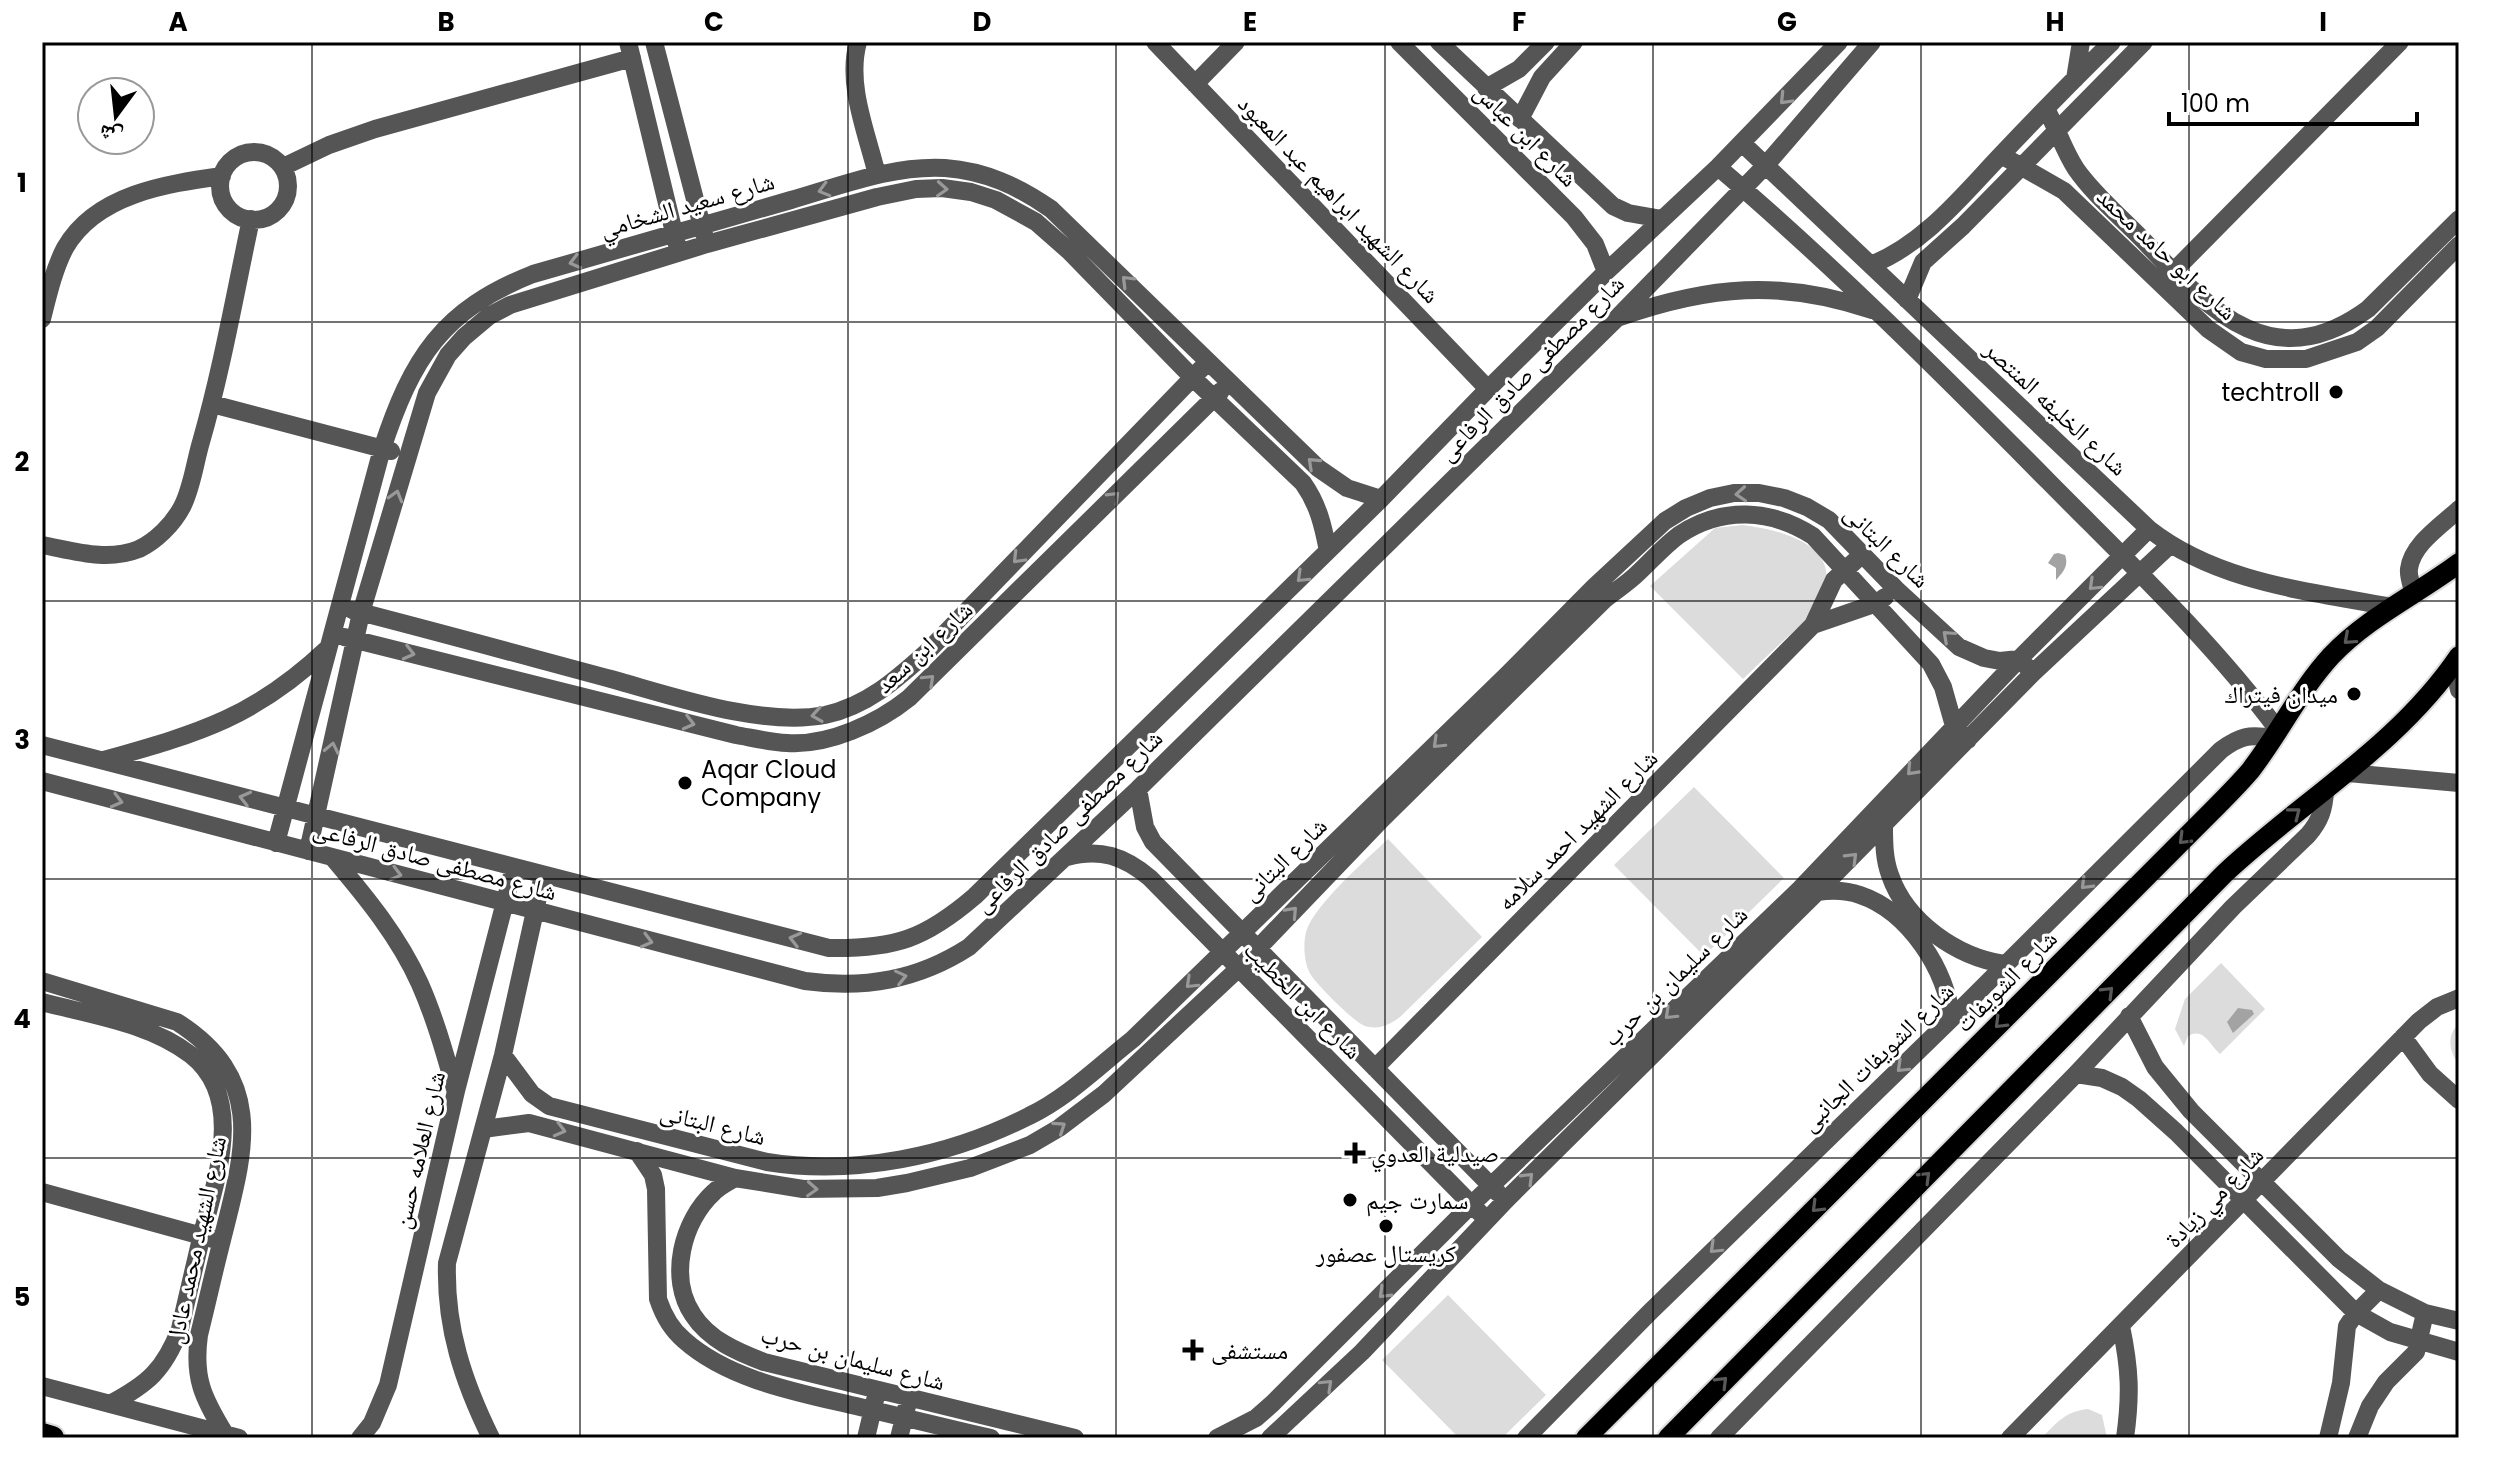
<svg xmlns="http://www.w3.org/2000/svg" width="2501" height="1480" font-family="Poppins,'Noto Naskh Arabic',sans-serif">
<style>
.green{fill:#dcdcdc}
.water{fill:#a3a3a3}
.lines{fill:none;stroke-linecap:round;stroke-linejoin:round}
.major-casing{stroke:#dbdbdb;stroke-width:24}
.highway-casing{stroke:#dbdbdb;stroke-width:28}
.minor{stroke:#555;stroke-width:18}
.major{stroke:#000;stroke-width:20}
.highway{stroke:#000;stroke-width:24}
.oneway{stroke:#999}
.oneway2{stroke:#595959}
.grid{fill:none;stroke:#000;stroke-width:2;stroke-opacity:0.55}
.poi-dot{fill:#000;stroke:#fff;stroke-width:3}
.labels{text-anchor:middle;dominant-baseline:central;stroke-width:6;stroke-linejoin:round;paint-order:stroke}
.street-label{font-size:24px;fill:#000;stroke:#fff}
.poi-label{font-size:24px;fill:#000;stroke:#fff;text-anchor:start}
.neatline{fill:none;stroke:#000;stroke-width:3}
.grid-label{font-size:26px;text-anchor:middle;font-weight:bold;fill:#000}
</style>
<rect width="100%" height="100%" fill="#fff"/>
<path class="green" d="M 1742,525 C 1794,531 1856,553 1811,614 C 1807,621 1799,626 1793,632 C 1776,647 1760,663 1743,679 L 1650,586 L 1715,528 Z
M 1694,787 L 1784,878 L 1704,956 L 1614,865 Z
M 1388,839 L 1482,937 L 1400,1017 C 1389,1025 1379,1030 1365,1026 C 1355,1023 1317,985 1311,975 C 1304,964 1303,945 1306,932 C 1314,905 1366,860 1388,839 Z
M 2221,963 L 2265,1009 L 2220,1054 C 2209,1044 2204,1027 2188,1036 L 2184,1046 L 2175,1029 L 2185,999 Z
M 2459,1023 L 2459,1065 C 2449,1051 2446,1036 2459,1023 Z
M 1448,1295 L 1546,1395 L 1502,1438 L 1459,1438 L 1382,1360 Z
M 2088,1409 L 2102,1415 L 2107,1438 L 2042,1438 C 2056,1423 2066,1411 2088,1409 Z"/>
<path class="water" d="M 2058,553 L 2065,555 C 2069,566 2063,572 2056,580 L 2056,568 L 2048,563 L 2054,554 Z
M 2238,1008 L 2252,1010 L 2254,1014 L 2233,1033 L 2227,1022 Z"/>
<g class="lines">
<defs>
<path id="major" d="M 1586,1438 L 2212,811 C 2225,798 2238,785 2250,771 C 2279,734 2299,691 2331,656 C 2368,617 2416,595 2459,563
M 1668,1438 L 2225,873 C 2303,800 2398,746 2459,656"/>
<path id="highway" d="M 42,1435 L 52,1438"/>
</defs>
<use href="#major" class="major-casing"/>
<use href="#highway" class="highway-casing"/>
<path class="minor" d="M 628,42 L 677,245
M 654,42 L 704,234
M 858,42 C 846,85 867,133 877,175
M 1155,42 L 1488,389
M 1399,42 L 1574,217 L 1595,244 L 1606,272
M 1439,42 L 1613,206 L 1628,213 L 1662,219
M 2075,79 L 2081,42
M 1195,84 L 1236,42
M 1486,88 L 1519,69 L 1546,42
M 2046,109 C 2057,128 2064,151 2076,169 C 2094,195 2121,217 2143,240 C 2208,308 2271,380 2368,309 L 2459,219
M 1520,119 L 1542,77 L 1574,42
M 1742,143 L 2149,529 C 2218,583 2309,591 2392,607
M220 186a34 34 0 1 1 68 0a34 34 0 1 1-68 0Z
M 2001,155 L 2064,191 L 2208,329 L 2241,352 L 2266,359 L 2306,359 L 2357,342 L 2377,328 L 2459,245
M 283,167 L 329,145 L 375,129 L 632,58
M 1718,167 C 1834,266 1941,373 2048,481 C 2127,561 2210,639 2278,730
M 1871,265 C 1924,244 1962,196 2001,155 C 2037,117 2074,79 2112,42
M 2166,279 L 2400,42
M 1907,300 L 1923,262 L 1963,226 L 2144,42
M 1620,317 C 1709,286 1781,279 1872,310
M 42,319 C 48,295 54,269 65,248 C 96,194 166,184 222,176
M 212,404 L 391,451
M 42,545 C 74,551 107,562 139,549 C 156,541 173,524 182,507 C 192,488 195,462 201,442 C 222,369 235,294 251,219
M 2414,594 C 2412,586 2408,577 2409,569 C 2412,544 2442,525 2459,509
M 352,610 C 438,632 525,656 611,679 C 673,696 761,727 825,715 C 867,706 897,679 927,652 L 1201,369
M 1813,625 L 1877,603 L 1885,597
M 344,637 L 736,735 C 753,738 770,742 787,743 C 828,746 878,723 909,698 L 1221,391
M 2454,664 L 2459,690
M 42,745 L 829,948 C 895,949 925,939 975,896 L 1381,499 L 1488,389 L 1606,272 L 1718,167 L 1839,42
M 104,760 C 199,733 254,718 328,648
M 2348,773 L 2459,783
M 42,781 L 805,981 C 865,989 918,980 969,947 L 1138,789 L 1617,318 L 1765,166 L 1872,42
M 1138,789 L 1145,827 L 1153,842 L 1498,1193
M 1884,825 C 1884,842 1884,859 1890,875 C 1906,922 1957,957 2004,964
M 276,843 L 382,449 C 412,358 442,310 533,274 C 619,250 705,224 791,200 C 840,186 892,165 945,168 C 985,171 1018,186 1051,209 L 1318,468 L 1347,488 L 1381,499
M 308,851 L 361,613 L 427,393 L 448,355 L 464,337 L 489,316 L 510,305 L 707,244 L 877,197 L 916,189 L 942,188 L 971,192 L 996,200 L 1036,222 L 1069,251 L 1193,378 L 1303,483 C 1318,504 1323,525 1328,551
M 1067,857 C 1100,848 1124,856 1150,878 L 1480,1213
M 333,858 C 366,897 399,937 420,984 C 435,1018 445,1054 455,1089
M 1817,892 C 1832,890 1846,890 1860,895 C 1908,911 1948,971 1951,1019
M 42,981 L 177,1022 C 268,1080 244,1152 222,1240 C 214,1271 207,1303 199,1335 C 193,1378 203,1398 225,1434
M 42,1002 C 91,1015 150,1023 191,1055 C 246,1098 216,1179 202,1234 C 195,1265 187,1297 180,1329 C 164,1370 148,1384 110,1404
M 2129,1016 L 2155,1067 L 2191,1111 L 2339,1259 L 2379,1290 L 2425,1313 L 2459,1321
M 2403,1037 L 2430,1074 L 2459,1100
M 503,1055 L 532,1094 L 549,1106 L 767,1162 C 855,1176 950,1156 1029,1116 C 1067,1098 1100,1065 1133,1039 L 1508,674 L 1594,587 L 1665,521 L 1686,508 L 1710,498 L 1734,493 L 1759,493 L 1784,498 L 1807,507 L 1829,520 L 1896,589 L 1959,647 L 1984,658 L 2000,661 L 2019,659 L 2033,673
M 1375,1068 L 1813,625 L 1834,580 L 1855,561
M 2076,1074 L 2102,1078 L 2122,1087 L 2139,1099 L 2176,1132 L 2356,1313 L 2390,1332 L 2459,1352
M 483,1129 L 529,1123 L 735,1178 L 803,1189 L 877,1188 L 907,1183 L 970,1168 L 1030,1145 L 1059,1128 L 1104,1094 L 1239,968 L 1382,819 L 1604,600 C 1615,591 1628,583 1638,573 C 1651,561 1664,546 1679,535 C 1722,506 1771,509 1813,536 L 1931,664 L 1943,687 L 1954,726 L 1968,740
M 637,1151 L 653,1175 L 656,1189 L 658,1299 C 663,1314 672,1330 684,1340 C 730,1381 801,1393 860,1407 C 903,1417 947,1428 991,1438
M 735,1178 C 728,1182 720,1186 714,1192 C 682,1221 668,1278 693,1315 C 709,1340 738,1352 764,1362 L 1075,1438
M 42,1192 L 213,1239
M 2121,1326 C 2130,1369 2131,1395 2125,1438
M 42,1386 L 239,1438
M 360,1438 L 372,1423 L 388,1385 L 456,1091 L 514,867
M 491,1438 C 463,1381 445,1327 447,1263 L 503,1055 L 543,875
M 866,1438 L 875,1400
M 899,1438 L 907,1406
M 1217,1438 L 1256,1418 L 1273,1403 L 1471,1205 L 1800,889 L 2019,659 L 2149,529
M 1270,1438 L 1362,1352 L 1506,1200 L 1817,892 L 2033,673 L 2170,545
M 1526,1438 L 1649,1313 L 1951,1019 L 2221,750 C 2240,736 2249,734 2273,738
M 1719,1438 L 2076,1074 L 2233,907 L 2308,835 C 2320,821 2324,810 2325,791
M 2010,1438 L 2419,1021 L 2437,1007 L 2459,998
M 2328,1438 L 2341,1383 L 2347,1326 L 2356,1313 L 2379,1290
M 2357,1438 L 2370,1406 L 2386,1382 L 2416,1352 L 2425,1313"/>
<use href="#major" class="major"/>
<use href="#highway" class="highway"/>
</g>
<defs><path id="oneway-chevron" d="M-2-3.5L2.5 0L-2 3.5" fill="none" stroke-width="1.6" stroke-linecap="round" stroke-linejoin="round" transform="scale(2)"/></defs>
<g class="oneway">
<use href="#oneway-chevron" transform="translate(1785 99) rotate(134)"/>
<use href="#oneway-chevron" transform="translate(942 189) rotate(3)"/>
<use href="#oneway-chevron" transform="translate(824 190) rotate(164)"/>
<use href="#oneway-chevron" transform="translate(575 262) rotate(165)"/>
<use href="#oneway-chevron" transform="translate(1127 281) rotate(-135)"/>
<use href="#oneway-chevron" transform="translate(1313 463) rotate(-137)"/>
<use href="#oneway-chevron" transform="translate(1741 494) rotate(176)"/>
<use href="#oneway-chevron" transform="translate(396 496) rotate(-74)"/>
<use href="#oneway-chevron" transform="translate(1114 497) rotate(-45)"/>
<use href="#oneway-chevron" transform="translate(1018 558) rotate(134)"/>
<use href="#oneway-chevron" transform="translate(1302 577) rotate(136)"/>
<use href="#oneway-chevron" transform="translate(2094 585) rotate(136)"/>
<use href="#oneway-chevron" transform="translate(1948 636) rotate(-138)"/>
<use href="#oneway-chevron" transform="translate(409 653) rotate(14)"/>
<use href="#oneway-chevron" transform="translate(929 680) rotate(-44)"/>
<use href="#oneway-chevron" transform="translate(817 715) rotate(171)"/>
<use href="#oneway-chevron" transform="translate(689 723) rotate(14)"/>
<use href="#oneway-chevron" transform="translate(1438 743) rotate(136)"/>
<use href="#oneway-chevron" transform="translate(332 748) rotate(-78)"/>
<use href="#oneway-chevron" transform="translate(1912 770) rotate(133)"/>
<use href="#oneway-chevron" transform="translate(245 798) rotate(-166)"/>
<use href="#oneway-chevron" transform="translate(117 801) rotate(15)"/>
<use href="#oneway-chevron" transform="translate(1852 858) rotate(-45)"/>
<use href="#oneway-chevron" transform="translate(396 874) rotate(15)"/>
<use href="#oneway-chevron" transform="translate(2086 884) rotate(135)"/>
<use href="#oneway-chevron" transform="translate(1292 912) rotate(-47)"/>
<use href="#oneway-chevron" transform="translate(795 939) rotate(-166)"/>
<use href="#oneway-chevron" transform="translate(647 941) rotate(15)"/>
<use href="#oneway-chevron" transform="translate(901 977) rotate(-13)"/>
<use href="#oneway-chevron" transform="translate(1191 983) rotate(136)"/>
<use href="#oneway-chevron" transform="translate(1670 1014) rotate(136)"/>
<use href="#oneway-chevron" transform="translate(1902 1067) rotate(136)"/>
<use href="#oneway-chevron" transform="translate(1060 1127) rotate(-34)"/>
<use href="#oneway-chevron" transform="translate(560 1130) rotate(15)"/>
<use href="#oneway-chevron" transform="translate(1528 1178) rotate(-45)"/>
<use href="#oneway-chevron" transform="translate(812 1189) rotate(3)"/>
<use href="#oneway-chevron" transform="translate(1715 1248) rotate(136)"/>
<use href="#oneway-chevron" transform="translate(1384 1293) rotate(135)"/>
<use href="#oneway-chevron" transform="translate(1327 1385) rotate(-44)"/>
</g>
<g class="oneway2">
<use href="#oneway-chevron" transform="translate(2349 639) rotate(138)"/>
<use href="#oneway-chevron" transform="translate(2295 813) rotate(-38)"/>
<use href="#oneway-chevron" transform="translate(2184 839) rotate(135)"/>
<use href="#oneway-chevron" transform="translate(2108 992) rotate(-45)"/>
<use href="#oneway-chevron" transform="translate(2000 1023) rotate(135)"/>
<use href="#oneway-chevron" transform="translate(1925 1177) rotate(-45)"/>
<use href="#oneway-chevron" transform="translate(1817 1207) rotate(135)"/>
<use href="#oneway-chevron" transform="translate(1722 1382) rotate(-45)"/>
</g>
<path class="grid" d="M 312,42 L 312,1438M 580,42 L 580,1438M 848,42 L 848,1438M 1116,42 L 1116,1438M 1385,42 L 1385,1438M 1653,42 L 1653,1438M 1921,42 L 1921,1438M 2189,42 L 2189,1438M 42,322 L 2459,322M 42,601 L 2459,601M 42,879 L 2459,879M 42,1158 L 2459,1158"/>
<g class="poi-dot">
<circle cx="2336" cy="392" r="8"/>
<circle cx="2354" cy="694" r="8"/>
<circle cx="685" cy="783" r="8"/>
<path d="M1351 1141h8v8h8v8h-8v8h-8v-8h-8v-8h8z"/>
<circle cx="1350" cy="1200" r="8"/>
<circle cx="1386" cy="1226" r="8"/>
<path d="M1189 1338h8v8h8v8h-8v8h-8v-8h-8v-8h8z"/>
</g>
<g class="labels">
<g class="street-label">
<text transform="translate(1526 135) rotate(45)">شارع ابن عباس</text>
<text transform="translate(1339 199) rotate(46)">شارع الشهيد ابراهيم عبد المعبود</text>
<text transform="translate(687 205) rotate(-16)">شارع سعيد الشخامي</text>
<text transform="translate(2167 254) rotate(43)">شارع ابو حامد محمد</text>
<text transform="translate(1531 368) rotate(-45)">شارع مصطفى صادق الرفاعى</text>
<text transform="translate(2056 408) rotate(43)">شارع الخليفه المنتصر</text>
<text transform="translate(1887 546) rotate(44)">شارع البتانى</text>
<text transform="translate(924 647) rotate(-43)">شارع ابن سعد</text>
<text transform="translate(1068 821) rotate(-44)">شارع مصطفى صادق الرفاعى</text>
<text transform="translate(1577 830) rotate(-45)">شارع الشهيد احمد سلامه</text>
<text transform="translate(1284 859) rotate(-44)">شارع البتانى</text>
<text transform="translate(435 860) rotate(15)">شارع مصطفى صادق الرفاعى</text>
<text transform="translate(1675 976) rotate(-44)">شارع سليمان بن حرب</text>
<text transform="translate(2006 981) rotate(-45)">شارع الشويفات</text>
<text transform="translate(1303 1000) rotate(45)">شارع ابن الخطيب</text>
<text transform="translate(1877 1057) rotate(-44)">شارع الشويفات الجانبى</text>
<text transform="translate(713 1124) rotate(14)">شارع البتانى</text>
<text transform="translate(419 1150) rotate(-77)">شارع العلامه حسن</text>
<text transform="translate(2214 1197) rotate(-46)">شارع مي زيادة</text>
<text transform="translate(196 1240) rotate(-78)">شارع الشهيد محمد عادل</text>
<text transform="translate(853 1358) rotate(15)">شارع سليمان بن حرب</text>
</g>
<g class="poi-label">
<text x="2320" y="392" text-anchor="end">techtroll</text>
<text x="2338" y="694" text-anchor="end">ميدان فيتراك</text>
<text x="701" y="769">Aqar Cloud<tspan x="701" dy="28">Company</tspan></text>
<text x="1371" y="1153">صيدلية العدوي</text>
<text x="1366" y="1200">سمارت جيم</text>
<text x="1386" y="1253" text-anchor="middle">كريستال عصفور</text>
<text x="1211" y="1350">مستشفى</text>
</g>
</g>
<rect width="2501" height="1480" fill="none" stroke="#ffffff" stroke-width="88"/>
<g transform="translate(116 116) rotate(195)"><circle r="38" fill="#ffffff" stroke="#999999" stroke-width="2"/>
<path d="M0-6L14 30L0 20L-14 30Z" fill="#000000"/>
<text y="-12" font-size="22" font-weight="bold" text-anchor="middle" fill="#000000">ش</text>
</g>
<path d="M2169 112v12h248v-12" fill="none" stroke="#000000" stroke-width="4"/>
<text x="2181" y="112" font-size="24" fill="#000000" stroke="#ffffff" stroke-width="6" paint-order="stroke">100 m</text>
<rect x="44" y="44" width="2413" height="1392" class="neatline"/>
<g class="grid-label">
<text x="178" y="31">A</text>
<text x="446" y="31">B</text>
<text x="714" y="31">C</text>
<text x="982" y="31">D</text>
<text x="1250" y="31">E</text>
<text x="1519" y="31">F</text>
<text x="1787" y="31">G</text>
<text x="2055" y="31">H</text>
<text x="2323" y="31">I</text>
<text x="22" y="192">1</text>
<text x="22" y="471">2</text>
<text x="22" y="749">3</text>
<text x="22" y="1028">4</text>
<text x="22" y="1306">5</text>
</g>
</svg>
